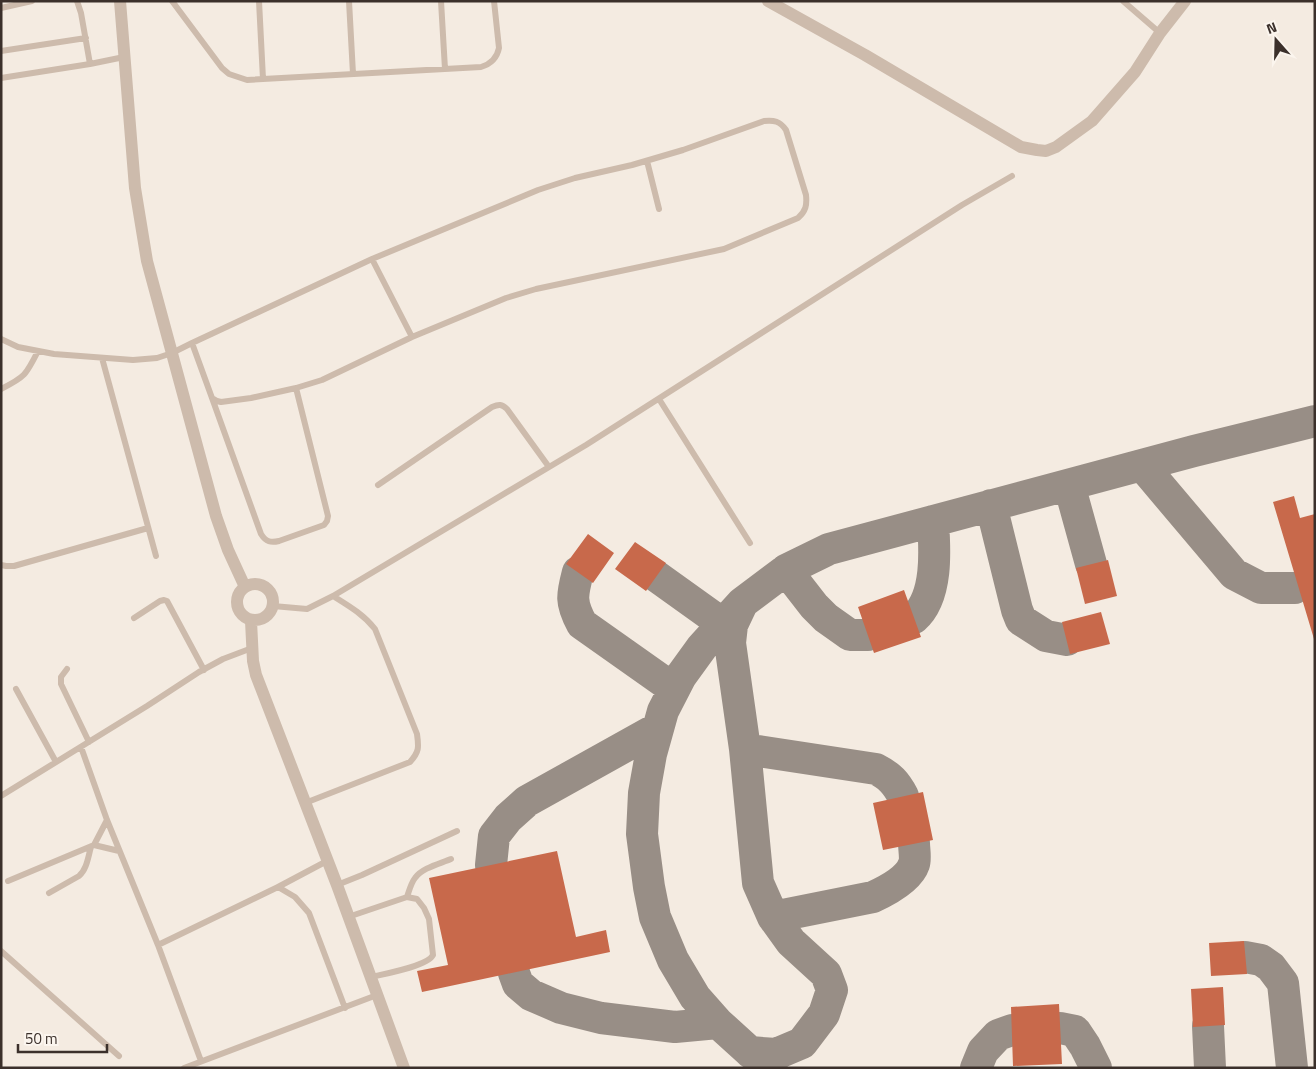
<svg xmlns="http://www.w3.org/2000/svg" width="1316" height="1069" font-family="'Titillium Web',sans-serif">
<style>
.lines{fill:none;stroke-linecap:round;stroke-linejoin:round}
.taxiway{stroke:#988e86;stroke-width:32}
.building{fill:#c8694b}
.service{stroke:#cdbbac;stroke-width:6}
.minor{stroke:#cdbbac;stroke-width:12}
</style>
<rect width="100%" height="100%" fill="#f4ebe1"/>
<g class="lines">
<path class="taxiway" d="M 1142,465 L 1234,574 L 1261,588 L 1295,588
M 1070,488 L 1091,564
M 991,505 L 1017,610 L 1021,620 L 1046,636 L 1067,640
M 786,570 L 814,606 L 826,618 L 850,635 L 868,635
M 578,572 C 572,595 570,602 582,624 L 674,689
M 656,576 L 723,624
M 741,606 L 732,625 L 730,643 L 745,749 L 758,883 L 773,917 L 791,942 L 826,974 L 832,990 L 824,1014 L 802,1043 L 776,1054 L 750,1052
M 914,618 C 938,597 935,550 933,521
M 745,749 L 876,769 C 890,776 896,783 903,796
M 491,865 L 494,836 L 508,818 L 527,801 L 658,728
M 773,917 L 873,897 C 886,891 909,879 914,864 C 916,859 914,849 914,843
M 1245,957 L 1261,960 L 1271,967 L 1283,983 L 1292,1068
M 514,973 L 518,984 L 531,995 L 561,1008 L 601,1018 L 675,1027 L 718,1023
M 1208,1026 L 1210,1068
M 1060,1028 L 1075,1031 L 1085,1046 L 1096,1068
M 772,1068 L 750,1052 L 718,1023 L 695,997 L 673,960 L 655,917 L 649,887 L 642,834 L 644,793 L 651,754 L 663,711 L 681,676 L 702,647 L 742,603 L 786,570 L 829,549 L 1194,451 L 1315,421
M 976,1068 L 983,1051 L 998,1035 L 1012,1030"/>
</g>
<path class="building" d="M 1294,496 L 1300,518 L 1315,514 L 1314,639 L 1273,502 Z
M 588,534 L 614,553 L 593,583 L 566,564 Z
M 635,542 L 666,563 L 646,591 L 615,569 Z
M 1108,560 L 1117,596 L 1085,604 L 1076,568 Z
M 904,590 L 921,637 L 874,653 L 858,607 Z
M 1101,612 L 1110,644 L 1070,654 L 1062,622 Z
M 923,792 L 933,840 L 883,850 L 873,803 Z
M 557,851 L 576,937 L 606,930 L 610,952 L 422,992 L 417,971 L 448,965 L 429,878 Z
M 1244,941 L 1247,974 L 1211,976 L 1209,943 Z
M 1223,987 L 1225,1025 L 1193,1027 L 1191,989 Z
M 1059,1004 L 1062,1064 L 1013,1066 L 1011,1007 Z"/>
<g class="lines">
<path class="service" d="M 77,1 L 81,13 L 90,64
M 172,1 L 222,68 L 229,74 L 247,80 L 481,67 C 491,64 497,58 499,48 L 494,1
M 259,1 L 263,79
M 349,1 L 353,74
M 441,1 L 445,69
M 1123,1 L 1160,33
M 1,8 L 32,1
M 1,51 L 86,38
M 1,78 L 90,64 L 124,57
M 647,161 L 659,209
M 372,259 L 412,337
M 1,339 L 18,347 L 54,354 L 133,360 L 157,358 L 172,353 L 192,343 L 372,259 L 538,190 L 575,178 L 632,165 L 683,150 L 764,121 C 774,120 780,121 786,130 L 806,195 C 807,205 806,211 798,218 L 724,249 L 536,289 L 506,298 L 412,337 L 322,380 L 296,388 L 251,398 L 221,402 L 217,401 L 212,398 L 192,343
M 102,358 L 156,556
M 1,389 C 25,377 26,375 38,351
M 212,398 L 261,534 C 266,542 271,543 279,541 L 324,525 L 327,521 L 328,516 L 296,388
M 659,399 L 750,543
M 378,485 L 492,407 C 499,404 502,404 507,409 L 549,467
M 1,565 L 6,566 L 14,566 L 148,528
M 273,606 L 307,609 L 333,596 L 586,445 L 962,205 L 1012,176
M 134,618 L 160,601 L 164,600 L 167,601 L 204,670
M 67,669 L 61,677 L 61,684 L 89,742
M 16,689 L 56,762
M 81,747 L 107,820 L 158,945 L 201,1061
M 1,796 L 147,706 L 199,672 L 223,659 L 252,648
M 305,803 L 410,762 C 419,752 419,748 417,734 L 375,629 C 363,614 349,606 333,596
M 94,845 L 107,820
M 8,881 L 94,845 L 119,851
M 337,885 L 362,875 L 457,831
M 278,887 L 295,897 L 309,913 L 345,1008
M 49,893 L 79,876 C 87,869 88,857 91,847
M 407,897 C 409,891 411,883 415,878 C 422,868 439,864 451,859
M 348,917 L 407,897 L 417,899 L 424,908 L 429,919 L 433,955 C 428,966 384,974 371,977
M 158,945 L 278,887 L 327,861
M 1,951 L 119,1056
M 184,1068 L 377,995"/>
<path class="minor" d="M 120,1 L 135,188 L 147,261 L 216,516 L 228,550 L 245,587
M 768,1 L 865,55 L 1021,147 L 1037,150 L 1046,151 L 1056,147 L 1092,121 L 1135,72 L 1160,33 L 1185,1
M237 602a18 18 0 1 1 36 0a18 18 0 1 1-36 0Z
M 251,621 L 253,661 L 256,675 L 337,885 L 404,1068"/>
</g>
<rect width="1316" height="1069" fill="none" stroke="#3b302b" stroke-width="5"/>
<g transform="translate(1276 40) rotate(340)" stroke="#fbf5ee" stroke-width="4" paint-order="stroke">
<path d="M0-4L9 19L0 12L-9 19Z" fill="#3b302b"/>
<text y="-8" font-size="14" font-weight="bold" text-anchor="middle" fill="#3b302b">N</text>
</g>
<path d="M18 1044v8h89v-8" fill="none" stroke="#3b302b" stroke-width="2.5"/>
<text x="25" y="1044" font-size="15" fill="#3b302b" stroke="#fbf5ee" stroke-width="4" paint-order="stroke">50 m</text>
</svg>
